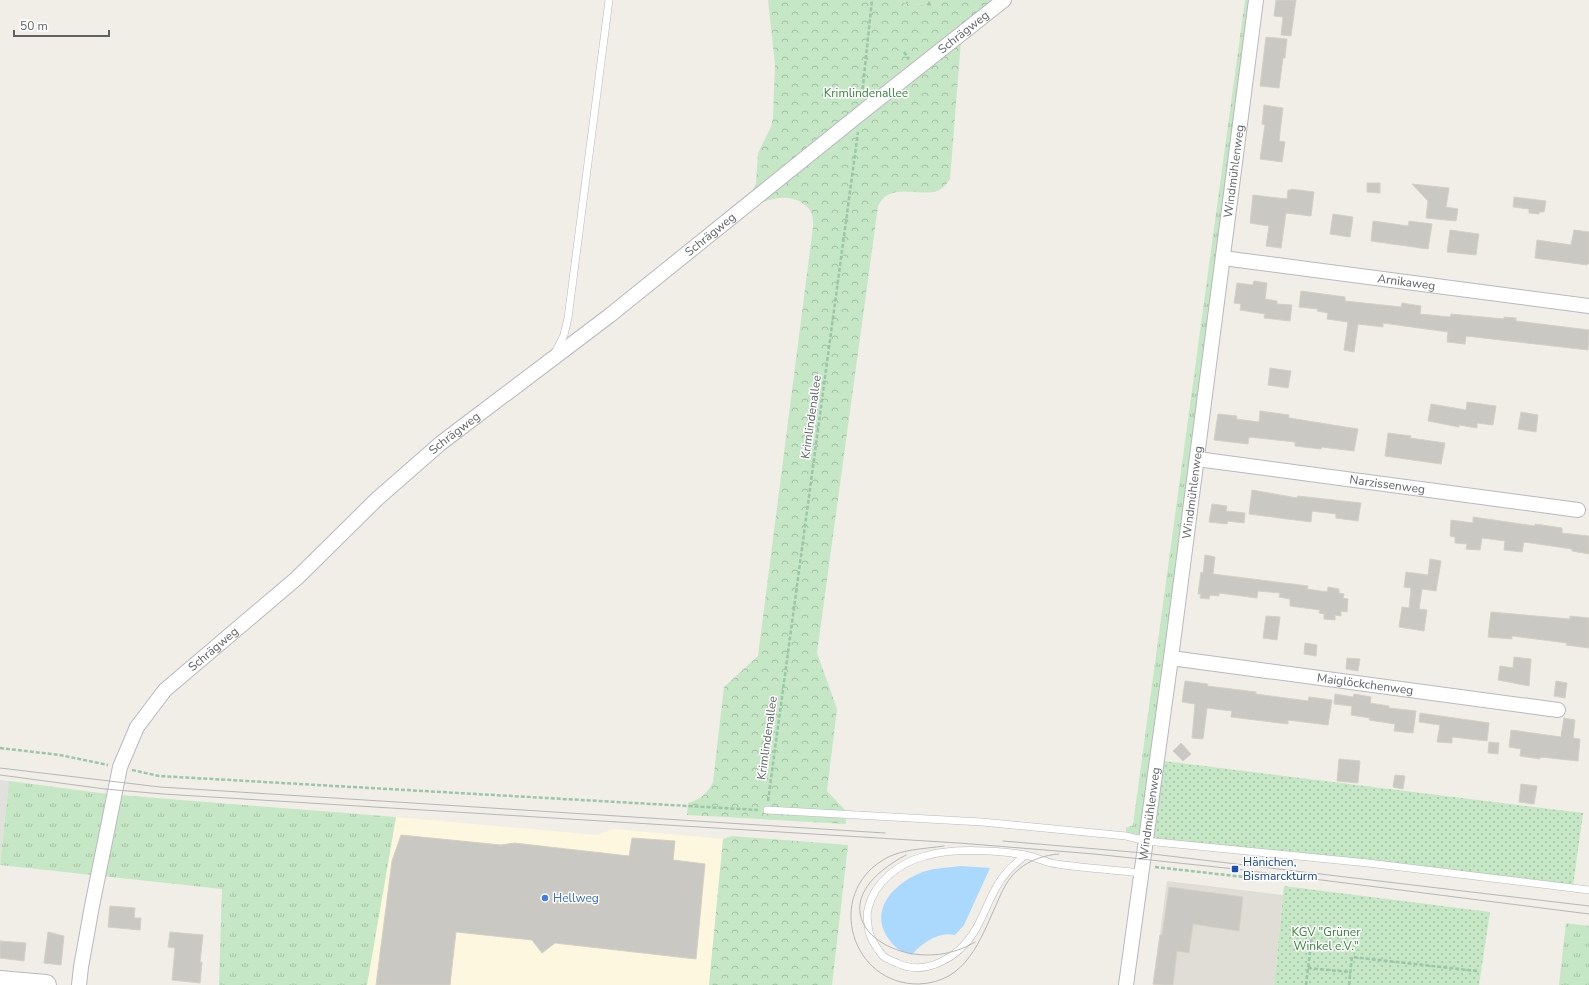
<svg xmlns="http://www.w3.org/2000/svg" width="1589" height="985" font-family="'Nunito Sans',sans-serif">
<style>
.commercial{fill:#fdf7e0}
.industrial{fill:#e2e0dc}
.education{fill:#e0ddd6}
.grass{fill:url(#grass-tufts)}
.forest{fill:url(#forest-firs)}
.park{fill:url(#park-crowns)}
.garden{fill:url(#garden-dots)}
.water{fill:#abd8fd}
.building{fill:#c9c8c2;stroke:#d5d0c6}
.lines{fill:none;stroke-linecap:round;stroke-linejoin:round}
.lane-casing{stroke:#b8b9bd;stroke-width:8}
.street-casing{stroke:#b8b9bd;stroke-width:16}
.secondary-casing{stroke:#b6b9be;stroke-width:22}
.path{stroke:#9cc6a9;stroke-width:2.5;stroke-dasharray:4 2;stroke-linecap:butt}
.lane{stroke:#fff;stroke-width:7}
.street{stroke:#fff;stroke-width:14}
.secondary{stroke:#fff;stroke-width:20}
.tram{stroke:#b5b6b7;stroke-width:1}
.transit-dot{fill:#1a4fb4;stroke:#fff;stroke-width:1.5}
.shop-dot{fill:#3f7fe0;stroke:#fff;stroke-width:1.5}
.labels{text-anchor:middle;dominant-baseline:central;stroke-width:3;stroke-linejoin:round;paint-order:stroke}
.street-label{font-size:12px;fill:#5f6267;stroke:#fff}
.park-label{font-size:12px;fill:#38853c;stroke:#fff}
.transit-label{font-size:12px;fill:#164399;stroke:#fff;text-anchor:start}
.shop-label{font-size:12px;fill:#366cbe;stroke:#fff;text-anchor:start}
</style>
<defs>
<pattern id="grass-tufts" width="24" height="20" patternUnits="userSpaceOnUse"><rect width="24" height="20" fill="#c5e7c5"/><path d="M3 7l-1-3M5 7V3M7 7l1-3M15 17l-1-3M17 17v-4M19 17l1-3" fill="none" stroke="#a3bfa4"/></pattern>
<pattern id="forest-firs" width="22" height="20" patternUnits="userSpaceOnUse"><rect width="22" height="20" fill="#c5e7c5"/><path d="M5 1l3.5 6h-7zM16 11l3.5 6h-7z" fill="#a3bfa4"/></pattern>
<pattern id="park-crowns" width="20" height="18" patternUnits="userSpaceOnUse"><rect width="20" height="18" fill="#c5e7c5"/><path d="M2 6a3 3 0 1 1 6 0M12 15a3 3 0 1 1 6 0" fill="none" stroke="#a3bfa4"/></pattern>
<pattern id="garden-dots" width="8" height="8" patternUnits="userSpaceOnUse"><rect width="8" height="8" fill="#c5e7c5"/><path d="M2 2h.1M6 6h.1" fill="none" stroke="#a3bfa4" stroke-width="1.8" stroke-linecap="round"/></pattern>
</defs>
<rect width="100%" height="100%" fill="#f0eee7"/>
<path class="commercial" d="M 396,817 L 597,835 L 614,829 L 723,839 L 709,985 L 367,985 Z"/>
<path class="industrial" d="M 0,780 L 9,781 L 0,862 Z"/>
<path class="education" d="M 1167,881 L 1283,895 L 1274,985 L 1153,985 Z"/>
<path class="grass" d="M 1245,0 L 1251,0 L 1142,834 L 1136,835 L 1126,833 L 1126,828 L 1133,825 Z
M 9,781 L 108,794 L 92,875 L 0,865 Z
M 119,795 L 396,817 L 367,985 L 219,985 L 222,889 L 102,876 Z
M 1566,923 L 1589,926 L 1589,985 L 1559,985 Z"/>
<path class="forest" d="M 899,0 L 941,0 L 939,4 L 933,6 L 902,3 Z"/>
<path class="park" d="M 768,0 L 899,0 L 902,3 L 933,6 L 939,4 L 941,0 L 997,0 L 961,41 L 950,179 C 946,185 941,191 933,192 C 914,195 889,183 878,206 L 817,653 L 837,709 L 827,791 L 845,810 L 846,824 L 687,815 L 688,803 C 701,799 707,794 713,782 L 724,687 L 758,656 L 813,227 C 813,223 813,218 812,215 C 811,211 808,207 805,205 C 789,192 770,199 752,206 L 750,197 L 756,183 L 758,153 L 771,127 L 773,117 L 775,65 Z
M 732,836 L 848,845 L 832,985 L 709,985 L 723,839 Z"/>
<path class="garden" d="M 1164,761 L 1583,813 L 1573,886 L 1154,839 Z
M 1284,886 L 1490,912 L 1479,985 L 1274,985 Z"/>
<path class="water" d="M 960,866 L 990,868 L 964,925 L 955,935 C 940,931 921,943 912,955 C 908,953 902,952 898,949 C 893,945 888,939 885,933 C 872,907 895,884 918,874 C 930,868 947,868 960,866 Z"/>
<path class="building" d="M 1276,0 L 1296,0 L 1291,36 L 1281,35 L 1283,17 L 1274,16 Z
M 1266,37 L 1287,39 L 1285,58 L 1283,58 L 1279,88 L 1260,86 Z
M 1264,105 L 1283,108 L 1279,141 L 1285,142 L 1282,162 L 1260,159 L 1265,125 L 1262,124 Z
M 1367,183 L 1380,183 L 1380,193 L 1367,192 Z
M 1412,184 L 1449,188 L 1446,207 L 1458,209 L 1456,221 L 1426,218 L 1428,201 Z
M 1291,189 L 1314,192 L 1311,216 L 1286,213 L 1281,248 L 1266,246 L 1269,226 L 1250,223 L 1253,195 L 1287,199 L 1288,190 L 1291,190 Z
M 1514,197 L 1546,201 L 1544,212 L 1539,212 L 1539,214 L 1529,213 L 1529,209 L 1513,207 Z
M 1333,214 L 1353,217 L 1350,237 L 1330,234 Z
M 1373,221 L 1408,226 L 1409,221 L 1432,224 L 1428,249 L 1371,241 Z
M 1450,230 L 1479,234 L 1476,255 L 1447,252 Z
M 1574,230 L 1589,232 L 1589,263 L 1587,265 L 1535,258 L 1537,240 L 1571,245 Z
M 1254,281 L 1267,283 L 1265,299 L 1277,301 L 1277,304 L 1292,305 L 1290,321 L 1264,318 L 1265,314 L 1240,310 L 1241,304 L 1234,303 L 1237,283 L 1253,285 Z
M 1301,291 L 1345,297 L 1345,301 L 1401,307 L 1402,303 L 1421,306 L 1420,314 L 1450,317 L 1451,314 L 1504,319 L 1504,317 L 1516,318 L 1516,321 L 1589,330 L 1588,350 L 1466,336 L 1465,344 L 1447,342 L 1448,332 L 1383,323 L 1383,327 L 1358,324 L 1354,352 L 1344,350 L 1348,322 L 1327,319 L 1328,313 L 1317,311 L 1318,309 L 1299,307 Z
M 1270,368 L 1291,371 L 1288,388 L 1268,385 Z
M 1467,402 L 1496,406 L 1493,425 L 1477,423 L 1477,428 L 1459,425 L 1459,427 L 1428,421 L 1431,404 L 1466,410 Z
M 1260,411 L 1289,415 L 1289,418 L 1358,429 L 1354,451 L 1322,447 L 1321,449 L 1295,446 L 1295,442 L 1249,437 L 1248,444 L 1214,440 L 1218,414 L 1237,416 L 1236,419 L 1259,422 Z
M 1521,412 L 1538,415 L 1536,432 L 1518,429 Z
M 1388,433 L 1411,436 L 1410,438 L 1445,443 L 1441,464 L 1385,456 Z
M 1252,490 L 1297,498 L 1298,496 L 1361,503 L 1358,521 L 1336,518 L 1336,514 L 1312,511 L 1311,522 L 1249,514 Z
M 1212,504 L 1227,506 L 1226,511 L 1245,513 L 1244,523 L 1228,521 L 1227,524 L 1209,522 Z
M 1473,517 L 1535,526 L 1535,524 L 1562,528 L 1562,533 L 1589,536 L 1589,554 L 1572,551 L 1572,549 L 1524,542 L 1522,552 L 1504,550 L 1505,541 L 1482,538 L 1480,550 L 1466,549 L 1467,544 L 1455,543 L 1455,537 L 1450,536 L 1451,520 L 1473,523 Z
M 1205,555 L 1215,557 L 1213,574 L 1308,586 L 1307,589 L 1327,592 L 1328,587 L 1339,589 L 1339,593 L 1344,594 L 1343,598 L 1348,599 L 1347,612 L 1341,611 L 1341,616 L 1335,615 L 1335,620 L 1324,619 L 1324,614 L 1319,613 L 1320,610 L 1290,606 L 1290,599 L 1279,597 L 1280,593 L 1258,591 L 1257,598 L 1219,593 L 1219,596 L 1210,595 L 1209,599 L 1200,598 L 1201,594 L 1198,594 L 1201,572 L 1203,573 Z
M 1430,559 L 1441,561 L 1436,591 L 1422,589 L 1419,609 L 1427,610 L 1424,631 L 1399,627 L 1402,607 L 1409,608 L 1411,588 L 1404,587 L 1406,572 L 1428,575 Z
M 1491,612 L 1570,619 L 1570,616 L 1589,618 L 1589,648 L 1566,645 L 1567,643 L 1512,636 L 1512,639 L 1488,637 Z
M 1266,616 L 1280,617 L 1277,640 L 1263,638 Z
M 1305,643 L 1317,645 L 1316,656 L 1304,654 Z
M 1514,657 L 1531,659 L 1529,686 L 1498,680 L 1500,666 L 1513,668 Z
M 1347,658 L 1360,659 L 1358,671 L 1346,669 Z
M 1185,681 L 1208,684 L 1207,686 L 1256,692 L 1256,694 L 1308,701 L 1309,697 L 1332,700 L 1328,725 L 1288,720 L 1288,724 L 1231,717 L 1232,711 L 1207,708 L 1203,739 L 1192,738 L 1195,704 L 1182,702 Z
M 1556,681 L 1567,683 L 1565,698 L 1554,696 Z
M 1335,694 L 1353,697 L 1354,694 L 1371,697 L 1370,703 L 1389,706 L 1389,708 L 1416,711 L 1413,733 L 1394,731 L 1395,724 L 1369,720 L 1370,718 L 1351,715 L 1352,706 L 1334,704 Z
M 1420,713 L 1489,723 L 1487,741 L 1452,737 L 1452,743 L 1437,742 L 1440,725 L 1419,722 Z
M 1564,718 L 1575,720 L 1573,738 L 1580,739 L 1578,761 L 1540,757 L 1540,759 L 1520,756 L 1521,749 L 1509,747 L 1511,730 L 1561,737 Z
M 1489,742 L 1499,743 L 1498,754 L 1488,753 Z
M 1181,743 L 1191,754 L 1183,761 L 1173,751 Z
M 1339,759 L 1360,761 L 1358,783 L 1337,781 Z
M 1395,775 L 1405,776 L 1403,789 L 1393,787 Z
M 1521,784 L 1537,786 L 1534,804 L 1519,802 Z
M 401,835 L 501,845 L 514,843 L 629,856 L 632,838 L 675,841 L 673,860 L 705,864 L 696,959 L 555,943 L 542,953 L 532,940 L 456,932 L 450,985 L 376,985 L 392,861 Z
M 1169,887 L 1243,897 L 1239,931 L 1193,924 L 1189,953 L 1177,951 L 1173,985 L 1164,985 L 1153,984 L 1160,935 L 1162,935 Z
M 110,906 L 135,908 L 134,918 L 141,918 L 140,930 L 108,927 Z
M 48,932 L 64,936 L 61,965 L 44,963 Z
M 170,932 L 203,935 L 200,962 L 202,962 L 200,983 L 172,980 L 175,948 L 168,947 Z
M 0,941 L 26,943 L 24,961 L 0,958 Z"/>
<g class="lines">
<defs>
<path id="lane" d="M 555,353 L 564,335 L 568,318 L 609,0
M 767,810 L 982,822 L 1126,836 L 1146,841 L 1368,863 L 1589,890
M 1025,855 C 1014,865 1004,873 997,886 C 988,901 983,918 974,932 C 959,957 925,977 897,963 C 892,961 887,959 883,956 C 876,948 868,935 868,924 C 867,919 867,913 868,909 C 874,882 899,863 925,856 C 952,848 997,850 1025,855 C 1036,857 1046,863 1057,864 C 1085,868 1113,870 1141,873"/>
<g id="street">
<path id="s1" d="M 1223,258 L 1589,306"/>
<path id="s2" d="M 1197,459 L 1578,510"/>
<path id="s3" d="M 1171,658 L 1558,710"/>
<path id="s4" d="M 79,985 L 81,967 L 92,906 L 120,767 L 137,727 L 165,690 L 297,578 L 377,499 L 441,443 L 609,316 L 861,113 L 1004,0"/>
<path id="s5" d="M 1126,985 L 1171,658 L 1256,0"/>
</g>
<path id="secondary" d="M 0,981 L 46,985"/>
</defs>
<use href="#lane" class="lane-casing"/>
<use href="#street" class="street-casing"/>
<use href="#secondary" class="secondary-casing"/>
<path class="path" d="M 904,52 L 909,59
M 862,95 L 872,0
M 0,748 L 60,755 L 108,765
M 132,770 L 159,776 L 758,810
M 768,801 L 858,132
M 1155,867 L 1262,879
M 1308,968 L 1350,972
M 1306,985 L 1312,935
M 1349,985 L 1352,957 L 1477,971"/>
<use href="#lane" class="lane"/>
<use href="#street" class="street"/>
<use href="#secondary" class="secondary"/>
<path class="tram" d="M 0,768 L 160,787 L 885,833
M 0,775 L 105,789 L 163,794 L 959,843 L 1094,854 L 1235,869 L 1589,914
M 1003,841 L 1144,853 L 1589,906
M 944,846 C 924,849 900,849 883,860 C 825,895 851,985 919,984 C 967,982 980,940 997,903 C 1002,891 1008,878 1018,870 C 1029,860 1045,855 1059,854
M 906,855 C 797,913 905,985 975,942"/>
</g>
<rect class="transit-dot" x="1231" y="865" width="8" height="8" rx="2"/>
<circle class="shop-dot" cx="545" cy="898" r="4"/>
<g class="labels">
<g class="street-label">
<text stroke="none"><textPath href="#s4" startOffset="1347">Schrägweg</textPath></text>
<text stroke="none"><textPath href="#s5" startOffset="821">Windmühlenweg</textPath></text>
<text stroke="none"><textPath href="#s4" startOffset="1023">Schrägweg</textPath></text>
<text stroke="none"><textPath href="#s1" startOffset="185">Arnikaweg</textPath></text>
<text transform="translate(811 417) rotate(-82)">Krimlindenallee</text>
<text stroke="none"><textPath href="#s4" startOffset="699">Schrägweg</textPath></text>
<text stroke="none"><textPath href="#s2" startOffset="192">Narzissenweg</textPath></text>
<text stroke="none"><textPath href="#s5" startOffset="497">Windmühlenweg</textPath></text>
<text stroke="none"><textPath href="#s4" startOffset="375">Schrägweg</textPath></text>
<text stroke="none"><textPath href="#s3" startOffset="196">Maiglöckchenweg</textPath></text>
<text transform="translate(767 738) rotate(-82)">Krimlindenallee</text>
<text stroke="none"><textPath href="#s5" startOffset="173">Windmühlenweg</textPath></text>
</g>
<g class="park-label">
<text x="866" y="93">Krimlindenallee</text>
<text x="1326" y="932">KGV "Grüner<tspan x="1326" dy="14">Winkel e.V."</tspan></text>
</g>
<g class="transit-label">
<text x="1243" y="862">Hänichen,<tspan x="1243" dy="14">Bismarckturm</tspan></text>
</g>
<g class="shop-label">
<text x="553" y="898">Hellweg</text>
</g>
</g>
<path d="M14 30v6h95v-6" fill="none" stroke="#5f6267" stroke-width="2"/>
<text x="20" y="30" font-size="12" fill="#5f6267" stroke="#ffffff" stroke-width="3" paint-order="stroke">50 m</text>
</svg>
